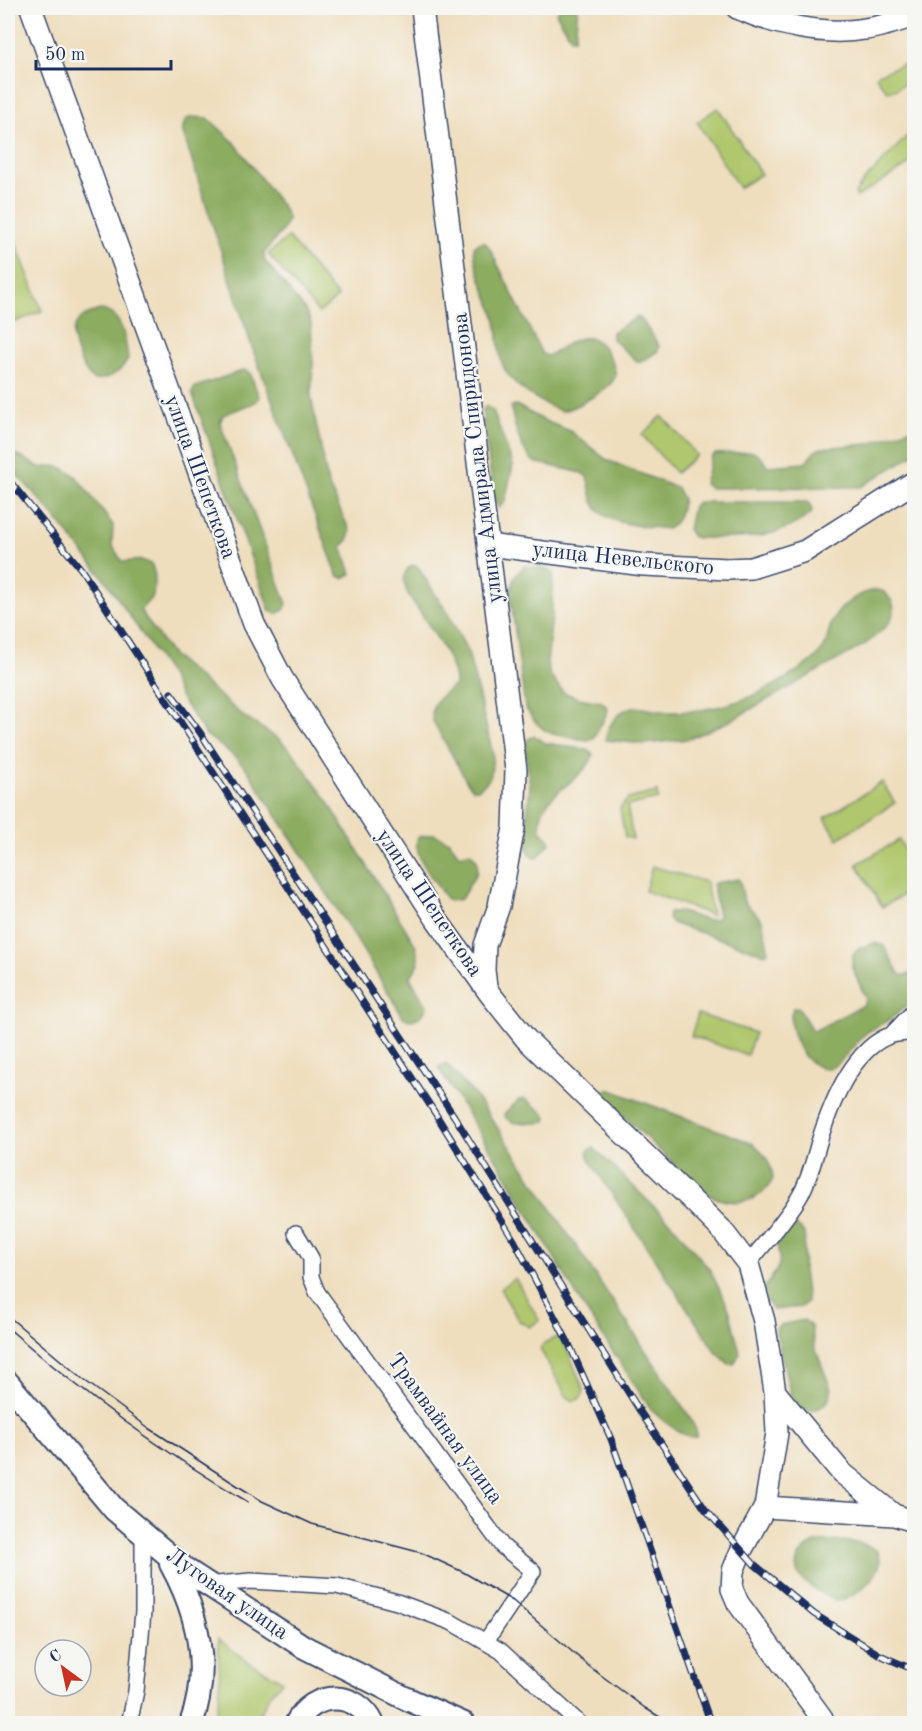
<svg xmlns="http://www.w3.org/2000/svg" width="922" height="1731" font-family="'Old Standard TT',serif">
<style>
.green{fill:#b0c76d;stroke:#667b66;stroke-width:1.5}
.forest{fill:#8cac60;stroke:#546e5f;stroke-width:1.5}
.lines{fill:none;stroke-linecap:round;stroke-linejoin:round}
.street-casing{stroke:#3b496c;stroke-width:18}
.secondary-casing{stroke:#3b496c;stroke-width:24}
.primary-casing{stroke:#3b496c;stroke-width:26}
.street{stroke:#fff;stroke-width:15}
.secondary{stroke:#fff;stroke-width:21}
.primary{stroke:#fff;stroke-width:22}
.tram{stroke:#1b2f5e;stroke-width:1.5}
.rail-casing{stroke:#1b2f5e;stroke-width:7}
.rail{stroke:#f6f6f2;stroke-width:4.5;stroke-dasharray:14;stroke-linecap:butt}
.labels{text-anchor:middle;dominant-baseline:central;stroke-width:4.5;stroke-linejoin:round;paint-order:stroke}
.street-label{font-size:22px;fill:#1b2f5e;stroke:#f6f6f2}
</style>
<rect width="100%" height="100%" fill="#f6f6f2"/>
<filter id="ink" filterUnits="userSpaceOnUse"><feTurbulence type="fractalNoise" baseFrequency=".0167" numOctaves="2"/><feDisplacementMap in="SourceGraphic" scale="12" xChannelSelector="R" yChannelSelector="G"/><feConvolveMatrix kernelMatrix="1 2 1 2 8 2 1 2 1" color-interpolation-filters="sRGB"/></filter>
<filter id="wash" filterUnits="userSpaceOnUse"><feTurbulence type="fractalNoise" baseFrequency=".008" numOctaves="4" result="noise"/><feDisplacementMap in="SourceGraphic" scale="24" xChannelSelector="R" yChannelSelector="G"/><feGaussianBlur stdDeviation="1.35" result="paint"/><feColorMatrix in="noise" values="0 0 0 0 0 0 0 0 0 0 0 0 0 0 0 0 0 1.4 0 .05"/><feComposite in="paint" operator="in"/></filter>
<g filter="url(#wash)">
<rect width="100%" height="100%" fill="#efdebe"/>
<path class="green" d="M 914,60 L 914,77 L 895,90 L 887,91 L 876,77 L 878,74 Z
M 718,108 L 761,174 L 739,188 L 697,122 Z
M 914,129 L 914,157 L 908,165 L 857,197 L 855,193 L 864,181 Z
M 8,223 L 42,311 L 8,325 Z
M 288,237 L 338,297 L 319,313 L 268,254 Z
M 662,416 L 697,455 L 676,473 L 642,435 Z
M 882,782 L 895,803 L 838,839 L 825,818 Z
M 657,792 L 658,799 L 627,806 L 633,839 L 625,837 L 620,808 L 628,799 Z
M 899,840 L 914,867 L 914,889 L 882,907 L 857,864 Z
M 652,866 L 706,882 L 712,915 L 645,891 Z
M 698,1014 L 755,1033 L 747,1055 L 691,1036 Z
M 515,1278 L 539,1320 L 530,1327 L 519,1321 L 500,1289 Z
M 559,1336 L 563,1340 L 584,1390 C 583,1397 580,1400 574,1401 L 567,1397 L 540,1349 L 544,1343 Z
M 218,1639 L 247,1661 L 283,1681 L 270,1694 L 256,1723 L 215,1723 L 220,1687 Z
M 339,1714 L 355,1723 L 316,1723 L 323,1717 Z"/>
<path class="forest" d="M 560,8 L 578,8 L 575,38 L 571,38 L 556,13 Z
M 190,117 L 208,118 L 235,143 L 284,209 L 288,219 L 282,231 L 264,253 L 265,261 L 305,310 L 311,323 L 313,364 L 311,397 L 328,484 L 350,531 L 348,540 L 342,546 L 351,574 L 344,578 L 340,577 L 337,574 L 253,350 L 182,130 L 185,121 Z
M 481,242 L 485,242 L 490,249 L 542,354 L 548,356 C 571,342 592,323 609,356 C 612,362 617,370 615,377 C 611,389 573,409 561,411 C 540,403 509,385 502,363 C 497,348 499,332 495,317 C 488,293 475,273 474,247 Z
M 100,310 C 123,312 126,341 128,359 C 120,373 108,380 93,380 C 83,370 68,340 75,326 C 80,316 90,313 100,310 Z
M 637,317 L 642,320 L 659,346 L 657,352 L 641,362 L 637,361 L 612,339 L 612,332 Z
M 244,370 L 250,373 L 259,397 L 256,402 L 223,415 L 220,423 L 287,604 L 284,610 L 276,614 L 270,611 L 192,393 L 195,387 Z
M 516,405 L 545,421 L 570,431 L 607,460 L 677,488 L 683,499 C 680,511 679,523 667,529 C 646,526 604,526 594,504 C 590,496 590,485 587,477 L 582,473 L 534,462 C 520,449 514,426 511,407 Z
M 486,406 L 493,411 L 513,465 L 505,501 L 499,508 L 494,500 L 482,411 Z
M 914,427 L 914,454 L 861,487 L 710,488 L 704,484 L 711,458 L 715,454 L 753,452 L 758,454 L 768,466 L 805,463 L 815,451 L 821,448 L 869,444 Z
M 16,454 L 41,468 L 52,466 L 61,467 L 76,476 L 113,525 L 112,545 L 122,562 L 142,560 L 152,565 L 155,576 L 153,596 L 140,610 L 171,654 L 247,719 L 279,739 L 294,754 L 327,800 L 416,946 L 419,963 L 410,978 L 427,1006 C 425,1016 412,1024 403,1017 L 353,934 L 246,768 L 229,752 L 206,735 L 181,698 L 168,672 L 105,580 L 50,511 L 10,467 L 8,458 Z
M 697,502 L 807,502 L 811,506 L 812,513 C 775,542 742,538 698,538 L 693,537 L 688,529 L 693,506 Z
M 413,565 L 418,567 L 448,614 L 468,652 L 493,754 L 491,775 L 487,782 L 478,789 L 473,789 L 467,782 L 433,721 C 428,701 443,696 455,685 C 457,660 420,614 407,592 C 403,582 402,571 413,565 Z
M 524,566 L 548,569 L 553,573 L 552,615 L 547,663 L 550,675 L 563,692 L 578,698 L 602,702 L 608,708 L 607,714 L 593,739 L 589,740 C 556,735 544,739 525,707 L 510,593 L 514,577 Z
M 875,590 L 883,591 C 909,613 883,630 864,645 L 730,721 L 688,739 L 644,744 L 606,740 C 606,726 619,710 633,707 C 647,708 661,712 675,712 C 722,711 762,696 800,669 C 805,665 813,661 818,655 C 828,646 827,633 832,622 C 839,606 859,592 875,590 Z
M 535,736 L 545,743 L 588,750 L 593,755 C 584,784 534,793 541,830 L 549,839 L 550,843 L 537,858 L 531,855 L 524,842 L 530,786 L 525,747 L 529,738 Z
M 434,834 L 449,841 L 459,855 L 470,852 L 477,860 L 477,872 L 461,899 L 450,901 L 446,898 C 437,885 410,852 418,837 Z
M 738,879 L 740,881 L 744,902 L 762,920 L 768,948 L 768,952 L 765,954 L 672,923 L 668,919 L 669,913 C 684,907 700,924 716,919 L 718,916 L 713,885 L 715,883 Z
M 875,943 L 884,946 L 900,975 L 907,975 L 914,971 L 914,999 C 905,1006 896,1016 885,1022 C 879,1026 871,1029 865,1034 C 855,1043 849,1053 840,1062 C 824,1076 807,1063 799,1048 C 793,1036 787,1021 793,1008 L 798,1007 L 811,1029 L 814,1031 L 863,1005 L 866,999 L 852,967 L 853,954 L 859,948 Z
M 446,1064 L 473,1093 L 493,1121 L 689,1416 L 696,1430 L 696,1437 C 684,1439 659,1418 650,1408 L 583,1306 L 495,1157 L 441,1072 L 439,1067 Z
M 608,1089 L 752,1143 C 764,1151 772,1165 773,1179 C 758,1208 726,1206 702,1191 L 604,1097 L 602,1092 Z
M 525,1099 L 544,1113 L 547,1118 L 545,1122 C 534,1125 525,1121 514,1123 L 505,1117 L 504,1114 L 519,1100 Z
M 594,1148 L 672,1224 L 710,1270 L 729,1309 L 740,1353 L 734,1364 L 729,1364 L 715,1351 L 589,1159 L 587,1153 L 589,1150 Z
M 794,1225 L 800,1228 L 805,1234 L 803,1270 L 807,1302 L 801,1307 L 773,1310 C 753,1284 774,1283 779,1264 C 782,1249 765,1233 794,1225 Z
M 804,1320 L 811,1326 L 815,1348 L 831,1389 C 832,1405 816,1412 802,1411 L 791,1396 L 776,1332 L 776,1329 L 780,1325 Z
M 842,1541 L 861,1543 L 878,1551 C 888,1574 856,1596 837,1601 C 822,1594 786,1578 799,1557 C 802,1551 807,1547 813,1544 C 821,1541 833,1542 842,1541 Z"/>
</g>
<g filter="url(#ink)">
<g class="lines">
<defs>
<path id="street" d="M 893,1033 L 914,1011
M 296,1233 L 311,1258 L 311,1277 L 317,1292 L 502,1546 L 533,1571 L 486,1641
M 748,1264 C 766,1241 787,1219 801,1194 C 813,1172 816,1147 825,1124 C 838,1087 867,1025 914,1034
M 206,1585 L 251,1581 L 337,1586 L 397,1602 L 451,1622 L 501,1651 L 580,1724
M 129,1724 L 136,1691 L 143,1612 L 143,1534"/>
<path id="secondary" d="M 31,8 L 254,624 L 282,678 L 437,920 L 490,994 L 526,1039 L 694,1202 L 721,1229 L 748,1264 L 764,1321 L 775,1392 L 777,1433 L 765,1507 L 741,1551 L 733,1571 L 732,1589 L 738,1603 L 822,1718 L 824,1724
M 422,8 L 516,770 L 514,828 L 499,906 L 485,945 L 484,970 L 486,987
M 737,8 C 775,25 823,36 865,29 C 882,27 898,21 914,16
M 488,545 L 644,565 L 728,569 L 751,568 L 805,551 L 914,482
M 775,1392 L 841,1472 L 894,1515
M 765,1507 L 894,1515 L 914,1521"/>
<path id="primary" d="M 8,1383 L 114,1509 L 186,1570 L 304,1647 L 405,1698 L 464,1724
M 171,1564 C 198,1613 211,1669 191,1724
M 296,1724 C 313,1690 357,1690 373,1724"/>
</defs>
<use href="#street" class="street-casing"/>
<use href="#secondary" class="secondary-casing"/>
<use href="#primary" class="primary-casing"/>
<use href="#street" class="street"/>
<use href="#secondary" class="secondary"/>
<use href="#primary" class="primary"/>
<path class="tram" d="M 8,1316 L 84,1380 L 149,1428 L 230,1481 L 262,1501 L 312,1524 L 422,1553 L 463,1572 L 513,1601 L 590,1667 L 645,1708 L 671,1724
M 8,1328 C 82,1393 163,1452 248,1502"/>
<defs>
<path id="rail" d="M 8,479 L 81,569 L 435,1113 L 514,1240 L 569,1344 L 611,1439 L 711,1724
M 171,693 L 199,731 L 454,1116 L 643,1416 L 705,1509 L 754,1564 L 814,1614 L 880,1655 L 914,1670"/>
</defs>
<use href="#rail" class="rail-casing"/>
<use href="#rail" class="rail"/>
</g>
</g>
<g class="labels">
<g class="street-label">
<text transform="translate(478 458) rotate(-97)">улица Адмирала Спиридонова</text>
<text transform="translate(200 477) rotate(70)">улица Шепеткова</text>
<text transform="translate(623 559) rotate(6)">улица Невельского</text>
<text transform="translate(429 903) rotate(56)">улица Шепеткова</text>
<text transform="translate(445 1429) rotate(54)">Трамвайная улица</text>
<text transform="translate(227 1594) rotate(35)">Луговая улица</text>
</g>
</g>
<rect width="922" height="1731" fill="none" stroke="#f6f6f2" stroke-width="30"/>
<g transform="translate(63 1668) rotate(327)"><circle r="28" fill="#f6f6f2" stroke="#9ea6b7" stroke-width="1.5"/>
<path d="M0-4.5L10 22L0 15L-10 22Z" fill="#c8321e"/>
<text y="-9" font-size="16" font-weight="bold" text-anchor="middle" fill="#1b2f5e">С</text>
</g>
<path d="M36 60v9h135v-9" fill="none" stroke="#1b2f5e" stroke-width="3"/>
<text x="45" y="60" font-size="18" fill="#1b2f5e" stroke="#f6f6f2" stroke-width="4.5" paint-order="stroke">50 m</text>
</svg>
